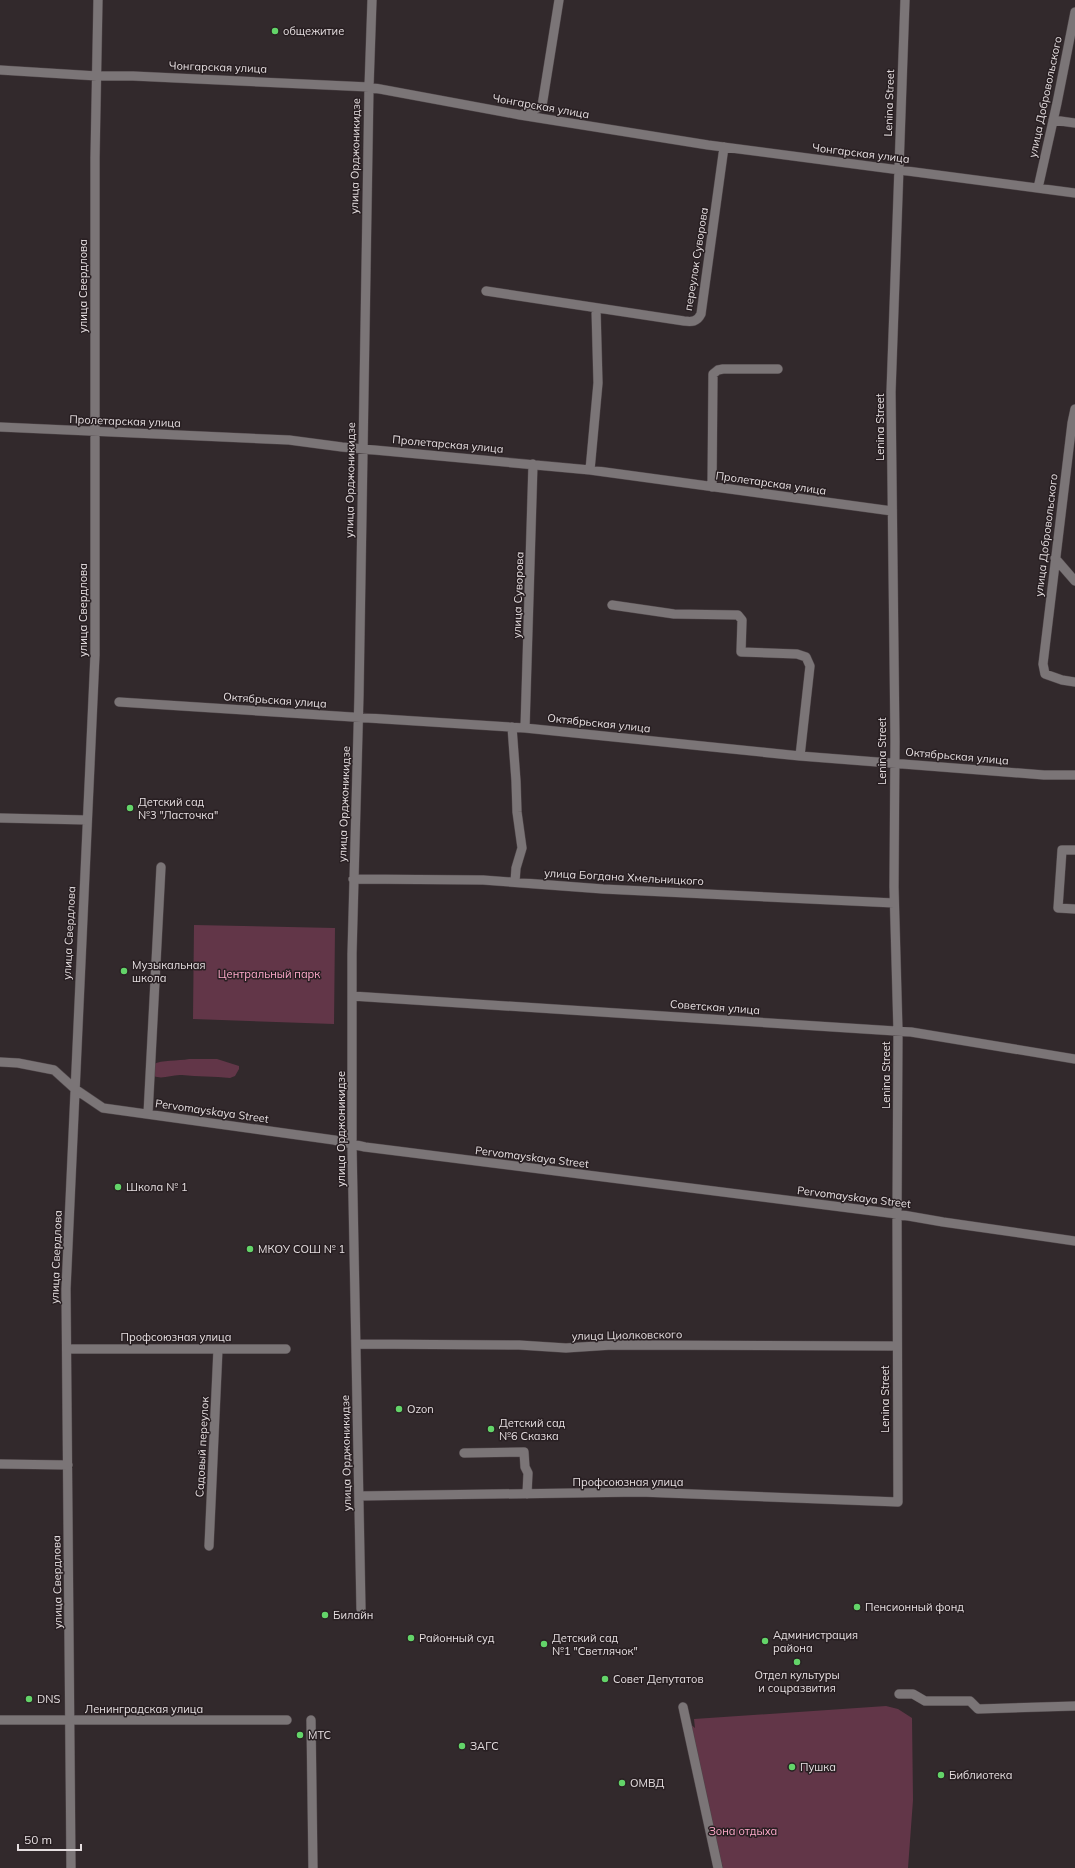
<svg xmlns="http://www.w3.org/2000/svg" width="1075" height="1868" font-family="Mulish,sans-serif">
<style>
.green{fill:#623648}
.lines{fill:none;stroke-linecap:round;stroke-linejoin:round}
.minor-casing{stroke:#4f4649;stroke-width:10}
.minor{stroke:#7b7577;stroke-width:9}
.poi-dot{fill:#63d469;stroke:#281f22;stroke-width:1.5}
.labels{text-anchor:middle;dominant-baseline:central;stroke-width:3;stroke-linejoin:round;paint-order:stroke}
.poi-label{font-size:11px;fill:#e6dfe1;stroke:#281f22;text-anchor:start}
.street-label{font-size:11px;fill:#e6dfe1;stroke:#281f22}
.park-label{font-size:11px;fill:#ffaacb;stroke:#281f22}
</style>
<rect width="100%" height="100%" fill="#32292c"/>
<path class="green" d="M 194,925 L 335,928 L 334,1024 L 193,1019 Z
M 189,1059 L 217,1059 L 239,1066 L 239,1069 L 235,1076 L 230,1078 C 214,1076 198,1077 182,1075 C 172,1074 163,1080 154,1076 L 154,1064 C 161,1060 178,1061 189,1059 Z
M 886,1706 L 898,1709 L 912,1718 L 913,1800 L 908,1868 L 723,1868 L 721,1860 L 719,1861 L 688,1722 L 695,1728 L 694,1719 Z"/>
<g class="lines">
<defs>
<path id="minor" d="M 0,70 L 97,76 L 133,76 L 369,87 L 520,115 L 708,145 L 1075,193
M 521,115 L 542,106 L 559,0
M 1053,120 L 1075,123
M 1038,188 L 1057,103 L 1075,12
M 486,291 L 684,321 C 692,322 697,322 701,314 L 724,147
M 1075,409 L 1072,423 L 1043,664 L 1045,674 L 1062,680 L 1075,682
M 0,427 L 289,440 L 342,447 L 590,470 L 892,511
M 590,470 L 598,383 L 596,309
M 712,487 L 713,374 L 718,370 L 723,369 L 778,369
M 1055,558 L 1075,581
M 612,605 L 674,614 L 738,615 L 742,620 L 741,652 L 797,654 L 806,657 L 810,666 L 800,756
M 119,702 L 525,728 L 800,756 L 1044,775 L 1075,775
M 512,727 L 516,781 L 517,812 L 522,848 L 516,868 L 515,882
M 525,728 L 533,464
M 0,818 L 87,820
M 1075,850 L 1062,850 L 1058,908 L 1075,909
M 353,879 L 483,880 L 603,889 L 894,903
M 352,996 L 911,1032 L 1075,1059
M 0,1062 L 18,1063 L 54,1070 L 75,1089 L 103,1108 L 334,1140 L 365,1147 L 397,1151 L 897,1214 L 943,1222 L 1075,1241
M 148,1114 L 161,867
M 356,1344 L 519,1345 L 566,1348 L 612,1345 L 897,1346
M 67,1349 L 286,1349
M 464,1453 L 524,1452 L 525,1467 L 528,1473 L 527,1494
M 0,1464 L 68,1465
M 359,1496 L 640,1492 L 898,1502 L 897,1214 L 898,1031 L 894,887 L 895,741 L 891,392 L 905,0
M 209,1546 L 218,1349
M 361,1609 L 352,1145 L 352,954 L 359,695 L 369,87 L 372,0
M 899,1694 L 913,1694 L 925,1701 L 970,1701 L 978,1709 L 1075,1706
M 683,1707 L 718,1868
M 0,1720 L 287,1720
M 311,1720 L 313,1868
M 71,1868 L 66,1289 L 95,655 L 95,158 L 98,0"/>
</defs>
<use href="#minor" class="minor-casing"/>
<use href="#minor" class="minor"/>
</g>
<g class="poi-dot">
<circle cx="275" cy="31" r="4"/>
<circle cx="130" cy="808" r="4"/>
<circle cx="124" cy="971" r="4"/>
<circle cx="118" cy="1187" r="4"/>
<circle cx="250" cy="1249" r="4"/>
<circle cx="399" cy="1409" r="4"/>
<circle cx="491" cy="1429" r="4"/>
<circle cx="857" cy="1607" r="4"/>
<circle cx="325" cy="1615" r="4"/>
<circle cx="411" cy="1638" r="4"/>
<circle cx="765" cy="1641" r="4"/>
<circle cx="544" cy="1644" r="4"/>
<circle cx="797" cy="1662" r="4"/>
<circle cx="605" cy="1679" r="4"/>
<circle cx="29" cy="1699" r="4"/>
<circle cx="300" cy="1735" r="4"/>
<circle cx="462" cy="1746" r="4"/>
<circle cx="792" cy="1767" r="4"/>
<circle cx="941" cy="1775" r="4"/>
<circle cx="622" cy="1783" r="4"/>
</g>
<g class="labels">
<g class="poi-label">
<text x="283" y="31">общежитие</text>
<text x="138" y="802">Детский сад<tspan x="138" dy="13">№3 "Ласточка"</tspan></text>
<text x="132" y="965">Музыкальная<tspan x="132" dy="13">школа</tspan></text>
<text x="126" y="1187">Школа № 1</text>
<text x="258" y="1249">МКОУ СОШ № 1</text>
<text x="407" y="1409">Ozon</text>
<text x="499" y="1423">Детский сад<tspan x="499" dy="13">№6 Сказка</tspan></text>
<text x="865" y="1607">Пенсионный фонд</text>
<text x="333" y="1615">Билайн</text>
<text x="773" y="1635">Администрация<tspan x="773" dy="13">района</tspan></text>
<text x="419" y="1638">Районный суд</text>
<text x="552" y="1638">Детский сад<tspan x="552" dy="13">№1 "Светлячок"</tspan></text>
<text x="797" y="1675" text-anchor="middle">Отдел культуры<tspan x="797" dy="13">и соцразвития</tspan></text>
<text x="613" y="1679">Совет Депутатов</text>
<text x="37" y="1699">DNS</text>
<text x="308" y="1735">МТС</text>
<text x="470" y="1746">ЗАГС</text>
<text x="800" y="1767">Пушка</text>
<text x="949" y="1775">Библиотека</text>
<text x="630" y="1783">ОМВД</text>
</g>
<g class="street-label">
<text transform="translate(218 67) rotate(2)">Чонгарская улица</text>
<text transform="translate(1045 97) rotate(-78)">улица Добровольского</text>
<text transform="translate(889 103) rotate(-88)">Lenina Street</text>
<text transform="translate(541 106) rotate(10)">Чонгарская улица</text>
<text transform="translate(861 153) rotate(7)">Чонгарская улица</text>
<text transform="translate(355 156) rotate(-89)">улица Орджоникидзе</text>
<text transform="translate(696 259) rotate(-81)">переулок Суворова</text>
<text transform="translate(83 286) rotate(-90)">улица Свердлова</text>
<text transform="translate(125 421) rotate(2)">Пролетарская улица</text>
<text transform="translate(880 427) rotate(-90)">Lenina Street</text>
<text transform="translate(448 444) rotate(5)">Пролетарская улица</text>
<text transform="translate(350 480) rotate(-89)">улица Орджоникидзе</text>
<text transform="translate(771 483) rotate(8)">Пролетарская улица</text>
<text transform="translate(1046 535) rotate(-83)">улица Добровольского</text>
<text transform="translate(518 595) rotate(-88)">улица Суворова</text>
<text transform="translate(83 610) rotate(-90)">улица Свердлова</text>
<text transform="translate(275 700) rotate(4)">Октябрьская улица</text>
<text transform="translate(599 723) rotate(6)">Октябрьская улица</text>
<text transform="translate(882 751) rotate(-90)">Lenina Street</text>
<text transform="translate(957 756) rotate(5)">Октябрьская улица</text>
<text transform="translate(344 804) rotate(-88)">улица Орджоникидзе</text>
<text transform="translate(624 877) rotate(3)">улица Богдана Хмельницкого</text>
<text transform="translate(69 933) rotate(-87)">улица Свердлова</text>
<text transform="translate(715 1007) rotate(4)">Советская улица</text>
<text transform="translate(886 1075) rotate(-90)">Lenina Street</text>
<text transform="translate(212 1111) rotate(8)">Pervomayskaya Street</text>
<text transform="translate(341 1129) rotate(-90)">улица Орджоникидзе</text>
<text transform="translate(532 1157) rotate(7)">Pervomayskaya Street</text>
<text transform="translate(854 1197) rotate(7)">Pervomayskaya Street</text>
<text transform="translate(56 1257) rotate(-88)">улица Свердлова</text>
<text transform="translate(627 1335) rotate(-1)">улица Циолковского</text>
<text x="176" y="1337">Профсоюзная улица</text>
<text transform="translate(885 1399) rotate(-90)">Lenina Street</text>
<text transform="translate(202 1447) rotate(-87)">Садовый переулок</text>
<text transform="translate(346 1453) rotate(-91)">улица Орджоникидзе</text>
<text x="628" y="1482">Профсоюзная улица</text>
<text transform="translate(57 1582) rotate(-91)">улица Свердлова</text>
<text x="144" y="1709">Ленинградская улица</text>
</g>
<g class="park-label">
<text x="269" y="974">Центральный парк</text>
<text x="743" y="1831">Зона отдыха</text>
</g>
</g>
<path d="M18 1844v6h63v-6" fill="none" stroke="#e6dfe1" stroke-width="2"/>
<text x="24" y="1844" font-size="12" fill="#e6dfe1" stroke="#281f22" stroke-width="3" paint-order="stroke">50 m</text>
</svg>
